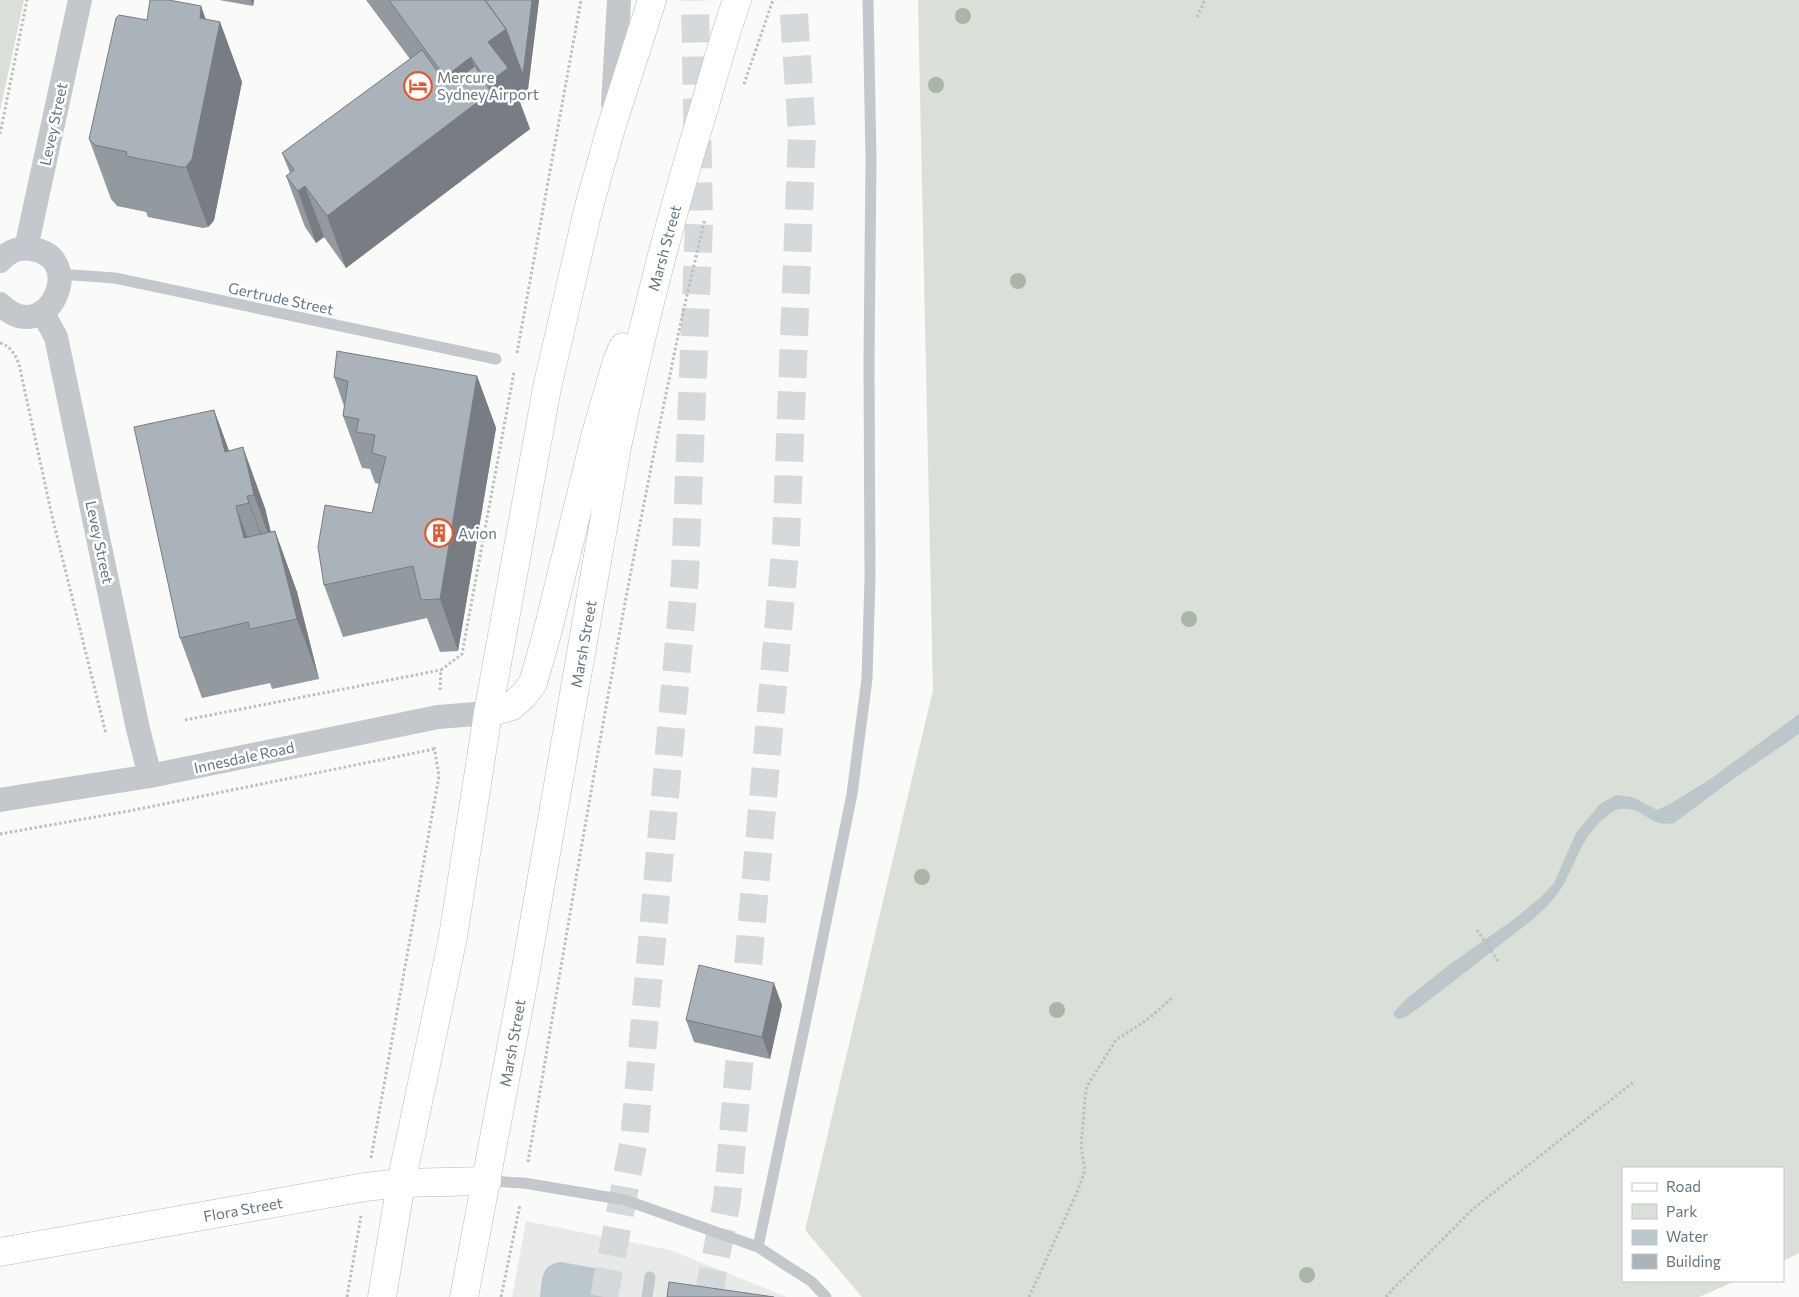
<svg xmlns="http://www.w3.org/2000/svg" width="1799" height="1297" font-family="Commissioner,sans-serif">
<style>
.built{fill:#e8e9e9}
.green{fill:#dadfd7}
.water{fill:#bbc7cb}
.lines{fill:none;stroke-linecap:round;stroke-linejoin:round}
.motorway-tunnel{stroke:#d5d9db;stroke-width:28;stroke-dasharray:28 14;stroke-linecap:butt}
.secondary-casing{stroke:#b3babf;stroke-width:29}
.primary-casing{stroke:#b5babe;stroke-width:29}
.path{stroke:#bbbfc2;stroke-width:3;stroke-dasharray:2.5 2.5;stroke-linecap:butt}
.service{stroke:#c3c8cc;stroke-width:11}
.minor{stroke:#c3c8cc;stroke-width:24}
.secondary{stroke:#fff;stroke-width:28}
.primary{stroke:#fff;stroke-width:28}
.tree{fill:#aab4a7}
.wall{fill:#929a9f}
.shaded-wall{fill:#777d82}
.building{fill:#aab3b9;stroke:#777d82}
.labels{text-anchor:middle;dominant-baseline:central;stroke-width:5;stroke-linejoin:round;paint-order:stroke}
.poi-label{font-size:15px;fill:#657683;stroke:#fff;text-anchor:start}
.street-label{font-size:15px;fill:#657683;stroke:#fff}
</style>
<rect width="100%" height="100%" fill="#fafaf8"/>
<path class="built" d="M 526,1221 L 670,1250 L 787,1297 L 512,1297 Z"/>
<path class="green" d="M 0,0 L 24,0 L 0,111 Z
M 918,0 L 1799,0 L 1799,1253 L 1783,1261 L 1783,1168 L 1623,1168 L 1623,1281 L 1736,1281 L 1699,1297 L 862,1297 L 805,1230 L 933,690 Z"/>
<path class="water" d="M 1799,714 L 1799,734 L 1729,782 L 1674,823 C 1648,829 1640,800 1614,811 C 1609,813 1606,817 1602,820 C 1576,843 1573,879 1550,903 C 1534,920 1514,934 1497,947 C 1467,971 1437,995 1406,1017 L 1399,1019 L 1396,1018 L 1393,1013 L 1406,999 L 1453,962 L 1513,920 L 1541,897 L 1554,883 L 1576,833 L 1600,804 L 1616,795 L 1632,797 L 1657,810 L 1670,804 L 1709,780 Z
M 561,1262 L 599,1269 C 612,1276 611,1284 609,1297 L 540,1297 C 542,1281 540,1264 561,1262 Z"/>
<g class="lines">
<path class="motorway-tunnel" d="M 604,1297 L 634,1140 L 685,575 L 699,223 L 695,0
M 708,1297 L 727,1200 L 786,541 L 802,134 L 793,0"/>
<defs>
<path id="secondary" d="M 0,1252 L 365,1187 L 401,1183 L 487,1181"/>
<path id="primary" d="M 488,713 L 512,706 L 524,695 L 533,683 L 548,630 L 595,437 L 617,361 L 623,347
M 382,1297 L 401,1183 L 453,937 L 488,713 L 547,388 L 588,210 L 611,128 L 652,0
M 464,1297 L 525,974 L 617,447 C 641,332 670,218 705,105 C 715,70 725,34 737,0"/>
</defs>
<use href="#secondary" class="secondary-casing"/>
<use href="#primary" class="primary-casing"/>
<path class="path" d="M 1197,17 L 1205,0
M 744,84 L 773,0
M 0,134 L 27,0
M 0,343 C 11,346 15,355 19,364 L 52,516 L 106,734
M 517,353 L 581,0
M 440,690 L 441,670 L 462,654 L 514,372
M 185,720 L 441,670
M 0,834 L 129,811 L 434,749
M 1477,930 L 1498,961
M 371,1158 L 439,776 L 434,746
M 528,1162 C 573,897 616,632 671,370 C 681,319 693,269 705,219
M 347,1297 L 361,1216
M 501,1297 L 520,1205
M 1029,1297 L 1078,1190 L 1085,1170 L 1081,1146 L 1085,1098 L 1087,1086 L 1116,1040 L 1147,1020 L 1172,998
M 1386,1297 L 1392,1290 L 1474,1208 L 1635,1081"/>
<path class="service" d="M 59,274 L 115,278 L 496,359
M 487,1181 L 524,1183 L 625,1200 L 758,1247 L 812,1282 L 826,1297
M 758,1247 L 810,1000 L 852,794 L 867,679 L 870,578 L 869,361 L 871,159 L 868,0
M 647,1297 L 650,1277"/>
<path class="minor" d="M 613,104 L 619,0
M 26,248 L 80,0
M 0,261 C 8,252 18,247 31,249 C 89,256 48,351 0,304
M 42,312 L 56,337 L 138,729 L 150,776
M 0,800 L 150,776 L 438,717 L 488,713"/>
<use href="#secondary" class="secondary"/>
<use href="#primary" class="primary"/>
</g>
<g class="tree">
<circle cx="963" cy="16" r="8"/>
<circle cx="936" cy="85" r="8"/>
<circle cx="1018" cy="281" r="8"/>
<circle cx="1189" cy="619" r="8"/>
<circle cx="922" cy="877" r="8"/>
<circle cx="1057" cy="1010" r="8"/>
<circle cx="1307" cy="1275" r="8"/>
</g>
<path class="wall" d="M 219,0 L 254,0 L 253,6 Z
M 366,0 L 539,0 L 528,89 L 518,97 L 530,129 L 346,268 L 324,237 L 316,243 L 305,227 L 286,176 L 290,173 L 282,153 L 410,59 Z
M 201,6 L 205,19 L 220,22 L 242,82 L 214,220 L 211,224 L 208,227 L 203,228 L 148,217 L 146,212 L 117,206 L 111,199 L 89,139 L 147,20 Z
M 477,376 L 496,428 L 458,651 L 440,652 L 427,618 L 343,637 L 324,585 L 372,513 L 379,484 L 375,483 L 370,469 L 362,468 L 343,416 L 344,406 L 334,377 Z
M 214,410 L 229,451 L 265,508 L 271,532 L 275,531 L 297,592 L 319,679 L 272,689 L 270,683 L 202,698 L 180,638 Z
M 782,1005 L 770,1059 L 694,1042 L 686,1020 Z"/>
<path class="shaded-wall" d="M 251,0 L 254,0 L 253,6 Z
M 532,0 L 539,0 L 528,89 L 518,97 L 530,129 L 346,268 L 327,216 L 459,116 L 445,77 L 471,57 L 485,96 L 491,92 L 488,83 L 488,42 L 506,29 Z
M 201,6 L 215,45 L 220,22 L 242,82 L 214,220 L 211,224 L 208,227 L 186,167 Z
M 305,186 L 324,237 L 316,243 L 298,191 Z
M 477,376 L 496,428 L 458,651 L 440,599 Z
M 214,410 L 236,470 L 225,452 Z
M 243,447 L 265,508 L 276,555 L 254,495 Z
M 247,496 L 269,556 L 271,564 L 249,503 Z
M 236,506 L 258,567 L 244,538 Z
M 275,531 L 297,592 L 319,679 L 297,619 Z
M 774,983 L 782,1005 L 770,1059 L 762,1037 Z"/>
<path class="building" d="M 150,0 L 169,0 L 201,6 L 200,18 L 220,22 L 192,159 L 186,167 L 181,167 L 126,156 L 127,152 L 95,145 L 89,139 L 116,18 L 119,15 L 147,20 Z
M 389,0 L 485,0 L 506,29 L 488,42 L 508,68 L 488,83 L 471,57 L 445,77 Z
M 485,0 L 532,0 L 523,75 L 506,29 Z
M 422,50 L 448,86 L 475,66 L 491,92 L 327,216 L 305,186 L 298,191 L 286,176 L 294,170 L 282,153 Z
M 337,351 L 477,376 L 440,599 L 421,600 L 413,566 L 324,585 L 318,547 L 325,505 L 372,513 L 386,457 L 372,453 L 375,435 L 356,432 L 359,419 L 343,416 L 348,381 L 334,377 Z
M 214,410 L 225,452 L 243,447 L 254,495 L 247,496 L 249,503 L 236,506 L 244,538 L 275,531 L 297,619 L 250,629 L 248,622 L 180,638 L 134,427 Z
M 699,965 L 774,983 L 762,1037 L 686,1020 Z
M 669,1282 L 774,1297 L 667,1297 Z"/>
<defs>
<symbol id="hotel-ring" viewBox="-11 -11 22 22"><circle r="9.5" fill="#fff" stroke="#e4572e" stroke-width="1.5"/><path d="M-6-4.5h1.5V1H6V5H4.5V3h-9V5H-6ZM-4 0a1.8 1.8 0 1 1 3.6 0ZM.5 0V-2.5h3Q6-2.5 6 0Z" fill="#e4572e"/></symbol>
<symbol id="building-ring" viewBox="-11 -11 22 22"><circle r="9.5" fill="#fff" stroke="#e4572e" stroke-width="1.5"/><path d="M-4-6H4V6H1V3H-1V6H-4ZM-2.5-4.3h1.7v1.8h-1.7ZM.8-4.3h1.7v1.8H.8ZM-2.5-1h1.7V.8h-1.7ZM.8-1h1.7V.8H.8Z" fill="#e4572e"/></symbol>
</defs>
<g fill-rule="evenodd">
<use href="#hotel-ring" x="402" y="70" width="32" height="32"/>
<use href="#building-ring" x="423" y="517" width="32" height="32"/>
</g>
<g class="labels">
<g class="poi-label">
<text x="437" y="77">Mercure<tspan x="437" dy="17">Sydney Airport</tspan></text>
<text x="458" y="533">Avion</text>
</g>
<g class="street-label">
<text transform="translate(53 124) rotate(-78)">Levey Street</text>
<text transform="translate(664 248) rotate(-75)">Marsh Street</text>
<text transform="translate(281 298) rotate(12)">Gertrude Street</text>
<text transform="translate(100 542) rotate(78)">Levey Street</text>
<text transform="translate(583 644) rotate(-80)">Marsh Street</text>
<text transform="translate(244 757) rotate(-12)">Innesdale Road</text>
<text transform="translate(512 1043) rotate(-80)">Marsh Street</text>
<text transform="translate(243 1209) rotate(-10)">Flora Street</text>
</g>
</g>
<rect x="1622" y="1167" width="162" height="115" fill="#ffffff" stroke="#c1c8cd"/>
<rect x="1632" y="1183" width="25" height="8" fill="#ffffff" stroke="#c1c8cd"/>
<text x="1666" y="1192" font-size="15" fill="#657683">Road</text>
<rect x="1632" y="1204" width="25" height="15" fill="#dadfd7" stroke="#c1c8cd"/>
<text x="1666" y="1217" font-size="15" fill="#657683">Park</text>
<rect x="1632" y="1230" width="25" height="15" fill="#bbc7cb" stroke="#c1c8cd"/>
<text x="1666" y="1242" font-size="15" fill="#657683">Water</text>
<rect x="1632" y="1254" width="25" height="15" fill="#aab3b9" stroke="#c1c8cd"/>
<text x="1666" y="1267" font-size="15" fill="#657683">Building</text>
</svg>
